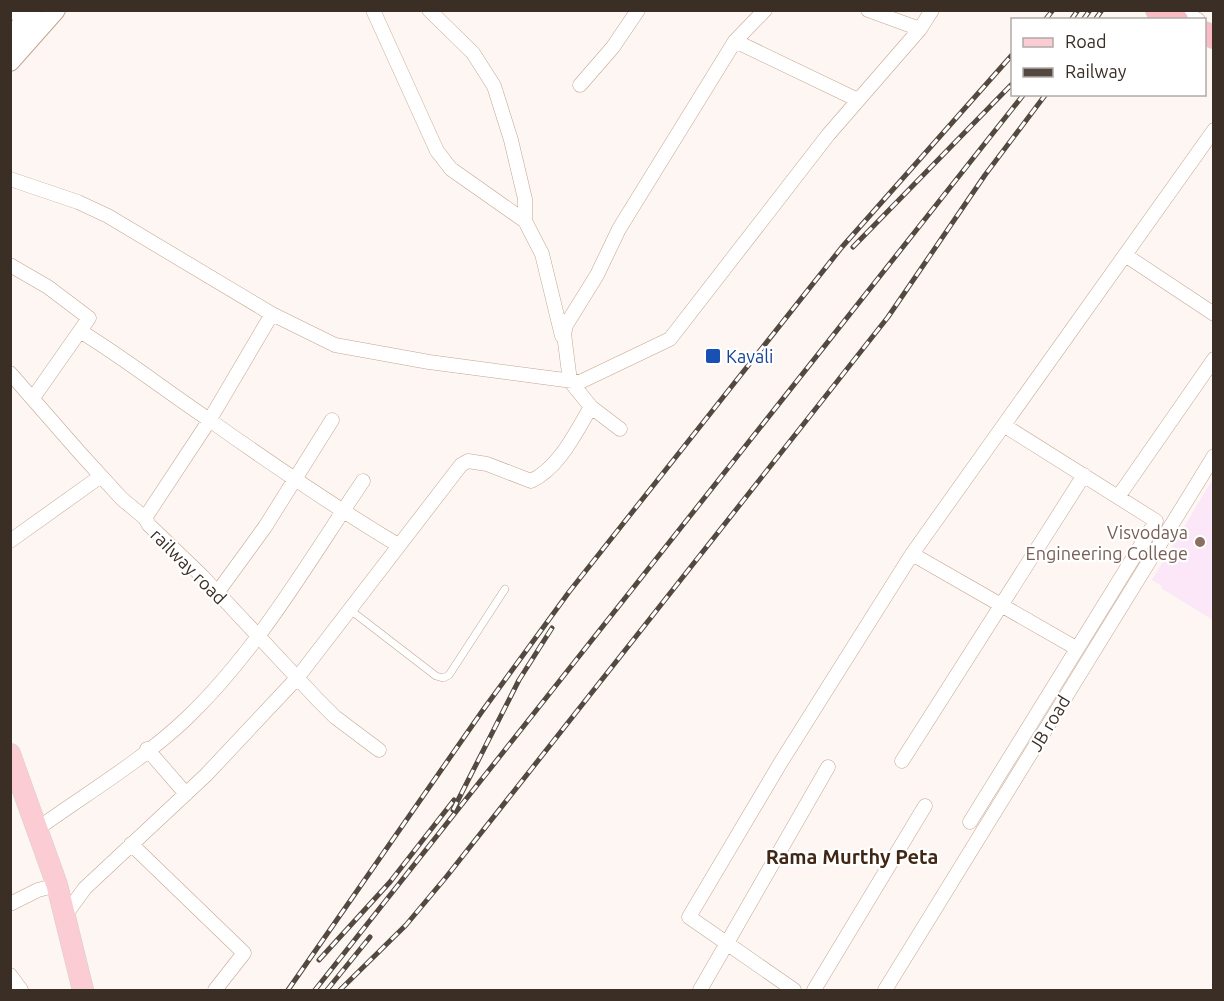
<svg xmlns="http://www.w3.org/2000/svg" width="1224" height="1001" font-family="Ubuntu,sans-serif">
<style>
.education{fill:#fbe7f7}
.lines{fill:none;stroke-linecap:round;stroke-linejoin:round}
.service-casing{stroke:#c4a590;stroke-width:8}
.minor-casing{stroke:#c4a590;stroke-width:15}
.secondary-casing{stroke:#c4a590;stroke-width:20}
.primary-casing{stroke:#d4d1cf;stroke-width:22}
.trunk-casing{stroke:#d4d1cf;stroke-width:24}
.service{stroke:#fff;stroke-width:7}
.minor{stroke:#fff;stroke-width:14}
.secondary{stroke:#fff;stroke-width:18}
.primary{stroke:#fbccd3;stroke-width:21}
.trunk{stroke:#fabbc4;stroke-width:22}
.rail-casing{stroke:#544941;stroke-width:5}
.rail{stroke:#fff;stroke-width:3;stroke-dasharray:9;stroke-linecap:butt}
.transit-dot{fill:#1a4fb4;stroke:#fff;stroke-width:2}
.education-dot{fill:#8d6e63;stroke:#fff;stroke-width:2}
.labels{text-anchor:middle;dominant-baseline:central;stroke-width:4.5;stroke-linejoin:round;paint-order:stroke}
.transit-label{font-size:18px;fill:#164399;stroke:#fff;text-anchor:start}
.education-label{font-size:18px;fill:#785e54;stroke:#fff;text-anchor:end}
.street-label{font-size:18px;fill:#3a2e25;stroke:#fff}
.neighbourhood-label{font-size:20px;font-weight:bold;fill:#412816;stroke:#fff}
</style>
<rect width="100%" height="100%" fill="#fdf6f2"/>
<path class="education" d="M 1213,479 L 1213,620 L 1161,588 L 1162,586 L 1152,580 Z"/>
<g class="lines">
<defs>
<path id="service" d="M 349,609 L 436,676 L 443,678 L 449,675 L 505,589"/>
<path id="minor" d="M 11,10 L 33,26
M 373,10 L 437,151 L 451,169 L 525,221
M 429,10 L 473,53 L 494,86 L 511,140 L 525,199 L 525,221 L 542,254 L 562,336
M 868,10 L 920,29
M 1179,10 L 1198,20
M 735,41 L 858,100
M 580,85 L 613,47 L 638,10
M 10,179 L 78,202 L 108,216 L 272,314 L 335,345 L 429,362 L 580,382 L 670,339 L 828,135 L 920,29 L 932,10
M 1125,255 L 1214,314
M 10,265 L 48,287 L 89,318 L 33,398
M 80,331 C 124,358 165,390 208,419 C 270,463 333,506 398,545
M 10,373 L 80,453 L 122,499 L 145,518 L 149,525 L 203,577 L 317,699 L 335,717 L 379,750
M 620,429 L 591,407 L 570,381 L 564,334 L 566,325 L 597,275 L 619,229 L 735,41 L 765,10
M 1118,497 L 1214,359
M 145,518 L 209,421 L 272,314
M 10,541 L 101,476
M 912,554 L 1076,648
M 217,593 L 265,527 L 332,420
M 147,749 L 186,794
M 902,761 L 1084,475
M 970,822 L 1156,521 L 1005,426
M 37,829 C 87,793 143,760 187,718 C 258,650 308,562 363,481
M 131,844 L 244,953 L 215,990
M 10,904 L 38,890 L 57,885
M 66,914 L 85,888 L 206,775 L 298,677 L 461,465 L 468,461 L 487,464 L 531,481 C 560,467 575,433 591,407
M 10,975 L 21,990
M 700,990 L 828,767
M 794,990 L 689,917 L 781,762 L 912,554 L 1214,130
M 814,990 L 925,806
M 885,990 L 1214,456"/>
<path id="secondary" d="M 10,38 L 33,10
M 10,62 L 56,10"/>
<path id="primary" d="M 10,754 L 57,885 L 83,990"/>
<path id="trunk" d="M 1157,10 L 1177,20
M 1204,33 L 1214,37"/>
</defs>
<use href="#service" class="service-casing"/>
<use href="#minor" class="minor-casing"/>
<use href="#secondary" class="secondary-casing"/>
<use href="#primary" class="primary-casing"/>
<use href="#trunk" class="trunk-casing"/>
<use href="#service" class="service"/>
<use href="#minor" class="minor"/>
<use href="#secondary" class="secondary"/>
<use href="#primary" class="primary"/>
<use href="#trunk" class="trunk"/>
<defs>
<path id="rail" d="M 1045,20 L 1053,10
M 1071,20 L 1078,10
M 1083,20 L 1090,10
M 1095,20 L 1102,10
M 853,247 L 1012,84
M 453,810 L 519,680 L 552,628
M 319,960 L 390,882 L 454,800
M 288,990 L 483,710 L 569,592 L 842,247 L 1012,55
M 315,990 L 1024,94
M 327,990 L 370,937
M 340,990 L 406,925 L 447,876 L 888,317 L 985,175 L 1046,94"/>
</defs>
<use href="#rail" class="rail-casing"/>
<use href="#rail" class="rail"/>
</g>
<rect class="transit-dot" x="705" y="348" width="16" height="16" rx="3"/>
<circle class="education-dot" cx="1200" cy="542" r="6"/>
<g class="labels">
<g class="transit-label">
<text x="726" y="356">Kavali</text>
</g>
<g class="education-label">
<text x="1188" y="532">Visvodaya<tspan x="1188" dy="21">Engineering College</tspan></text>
</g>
<g class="street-label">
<text transform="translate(189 566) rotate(45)">railway road</text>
<text transform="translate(1049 723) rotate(-59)">JB road</text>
</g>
<g class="neighbourhood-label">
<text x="852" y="856">Rama Murthy Peta</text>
</g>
</g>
<rect width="1224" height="1001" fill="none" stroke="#3a2e25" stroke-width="24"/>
<rect x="1011" y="18" width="195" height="78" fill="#ffffff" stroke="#b0aba8" stroke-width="1.5"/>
<rect x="1023" y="38" width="30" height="9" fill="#fbccd3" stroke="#b0aba8" stroke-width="1.5"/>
<text x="1065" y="48" font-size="18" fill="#3a2e25">Road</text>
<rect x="1023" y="68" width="30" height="9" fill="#544941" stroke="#b0aba8" stroke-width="1.5"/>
<text x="1065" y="78" font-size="18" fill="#3a2e25">Railway</text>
</svg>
